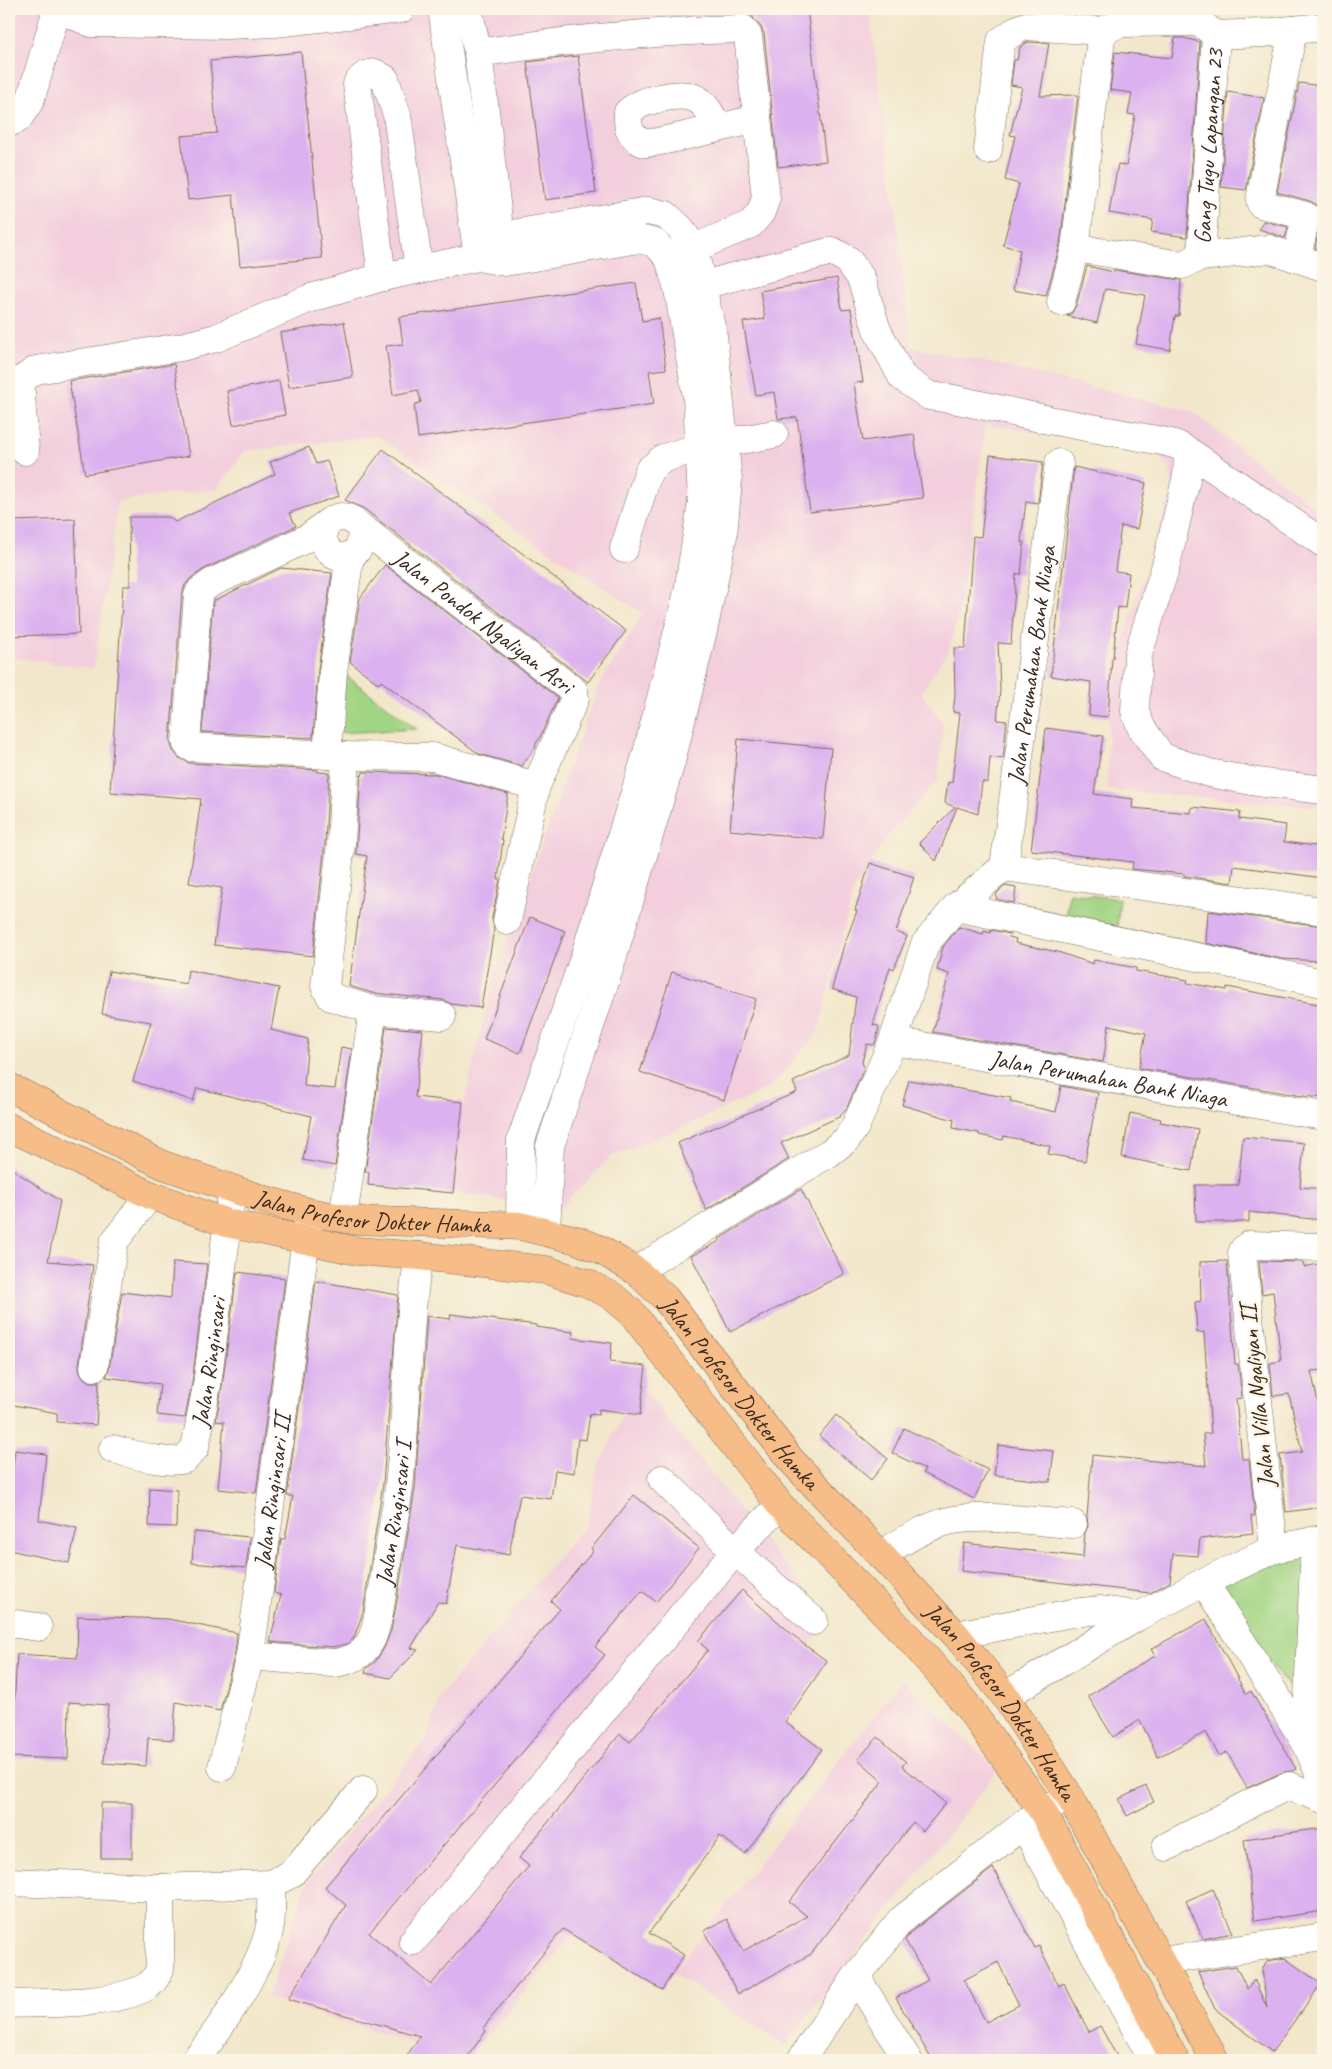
<svg xmlns="http://www.w3.org/2000/svg" width="1332" height="2069" font-family="Caveat,sans-serif">
<style>
.built{fill:#f3cfde}
.green{fill:#a1d483;stroke:#6e7f50}
.building{fill:#dcb1ef;fill-rule:evenodd}
.lines{fill:none;stroke-linecap:round;stroke-linejoin:round}
.minor-casing{stroke:#7b6c5a;stroke-width:29}
.major-casing{stroke:#7b6c5a;stroke-width:29}
.minor{stroke:#fff;stroke-width:28}
.major{stroke:#f7bd88;stroke-width:28}
.labels{text-anchor:middle;dominant-baseline:central;stroke-width:4.5;stroke-linejoin:round;paint-order:stroke}
.street-label{font-size:24px;fill:#3b2a1e;stroke:#fcf5e5}
</style>
<rect width="100%" height="100%" fill="#fcf5e5"/>
<filter id="ink" filterUnits="userSpaceOnUse"><feTurbulence type="fractalNoise" baseFrequency=".02" numOctaves="2"/><feDisplacementMap in="SourceGraphic" scale="10" xChannelSelector="R" yChannelSelector="G"/><feConvolveMatrix kernelMatrix="1 2 1 2 8 2 1 2 1" color-interpolation-filters="sRGB"/></filter>
<filter id="wash" filterUnits="userSpaceOnUse"><feTurbulence type="fractalNoise" baseFrequency=".0096" numOctaves="4" result="noise"/><feDisplacementMap in="SourceGraphic" scale="20" xChannelSelector="R" yChannelSelector="G"/><feGaussianBlur stdDeviation="1.12" result="paint"/><feColorMatrix in="noise" values="0 0 0 0 0 0 0 0 0 0 0 0 0 0 0 0 0 1.4 0 .05"/><feComposite in="paint" operator="in"/></filter>
<g filter="url(#wash)">
<rect width="100%" height="100%" fill="#f2e7ca"/>
<path class="built" d="M 9,9 L 869,9 L 896,209 L 911,347 L 994,364 L 1192,411 L 1323,514 L 1323,807 L 1107,790 L 1109,684 L 1173,487 L 1169,468 L 1152,448 L 986,425 L 960,607 L 949,650 L 921,693 L 943,723 L 938,780 L 886,838 L 854,889 L 818,1032 L 771,1087 L 685,1126 L 612,1156 L 560,1208 L 445,1191 L 477,1046 L 496,973 L 597,689 L 643,614 L 377,436 L 245,451 L 217,489 L 118,501 L 94,669 L 9,657 Z
M 639,1384 L 829,1620 L 604,1898 L 466,2060 L 267,1998 L 307,1883 L 428,1737 L 440,1696 L 587,1523 L 598,1466 Z
M 902,1680 L 998,1770 L 785,2045 L 673,1973 Z"/>
<path class="green" d="M 340,671 L 417,729 L 339,733 Z
M 1069,893 L 1120,899 L 1117,927 L 1066,921 Z
M 1314,1550 L 1297,1697 L 1211,1588 L 1277,1557 Z"/>
<g id="blocks">
<path class="building" d="M 752,9 L 807,9 L 826,161 L 778,167 L 764,34 L 761,27 L 753,18 Z
M 1175,38 L 1184,38 L 1200,42 L 1187,237 L 1151,232 L 1153,220 L 1109,213 L 1118,164 L 1126,166 L 1135,115 L 1128,114 L 1132,93 L 1110,90 L 1115,52 L 1172,58 Z
M 1028,42 L 1049,43 L 1040,96 L 1078,95 L 1060,245 L 1046,296 L 1013,290 L 1020,250 L 1003,245 L 1019,184 L 1005,180 L 1015,136 L 1010,135 L 1022,87 L 1011,85 L 1014,60 L 1017,60 L 1020,47 Z
M 301,52 L 322,258 L 240,266 L 233,195 L 188,200 L 181,136 L 217,133 L 210,61 Z
M 578,56 L 596,193 L 545,200 L 527,62 Z
M 1299,83 L 1323,86 L 1323,251 L 1315,248 L 1321,219 L 1321,212 L 1317,205 L 1310,201 L 1277,192 Z
M 1228,92 L 1264,98 L 1246,190 L 1221,187 Z
M 1263,221 L 1288,227 L 1285,238 L 1259,229 Z
M 1087,266 L 1114,272 L 1114,270 L 1181,280 L 1179,316 L 1175,316 L 1170,350 L 1136,344 L 1145,295 L 1105,289 L 1097,323 L 1067,316 L 1072,313 L 1076,306 Z
M 837,278 L 842,310 L 851,309 L 863,382 L 854,383 L 863,441 L 914,434 L 923,498 L 810,512 L 797,417 L 778,419 L 774,392 L 756,395 L 743,322 L 765,319 L 760,291 Z
M 636,283 L 642,321 L 659,318 L 666,369 L 649,371 L 654,404 L 418,438 L 414,405 L 421,402 L 418,390 L 393,395 L 386,346 L 403,344 L 399,317 Z
M 344,322 L 353,377 L 289,387 L 280,333 Z
M 174,364 L 189,456 L 85,474 L 69,381 Z
M 279,381 L 285,415 L 233,425 L 227,391 Z
M 309,447 L 316,464 L 327,461 L 339,496 L 289,513 L 296,526 L 204,569 L 191,578 L 185,585 L 182,595 L 170,741 L 173,751 L 178,757 L 189,763 L 318,770 L 318,772 L 329,773 L 325,843 L 313,956 L 214,945 L 222,888 L 189,883 L 201,799 L 110,792 L 123,586 L 130,586 L 129,517 L 169,517 L 175,522 L 275,474 L 270,462 Z
M 383,449 L 626,631 L 588,682 L 363,508 L 345,500 Z
M 990,455 L 1043,462 L 1038,503 L 1026,501 L 1021,542 L 1024,542 L 1021,574 L 1016,574 L 1011,644 L 998,643 L 1000,690 L 997,720 L 1007,721 L 1003,759 L 990,757 L 988,782 L 982,782 L 978,814 L 957,807 L 936,861 L 919,843 L 955,807 L 945,803 L 948,782 L 952,783 L 960,713 L 953,712 L 955,696 L 954,648 L 965,648 L 973,536 L 981,537 Z
M 1074,467 L 1146,483 L 1137,529 L 1121,526 L 1115,571 L 1129,573 L 1125,608 L 1118,607 L 1113,658 L 1112,658 L 1108,717 L 1089,715 L 1091,682 L 1051,676 Z
M 75,519 L 79,634 L 9,636 L 9,521 Z
M 385,565 L 558,698 L 540,737 L 535,745 L 536,746 L 522,766 L 479,754 L 381,681 L 379,684 L 350,662 L 360,598 Z
M 281,568 L 332,573 L 318,670 L 313,738 L 202,732 L 213,601 Z
M 1046,728 L 1103,736 L 1094,794 L 1133,799 L 1132,808 L 1191,813 L 1192,807 L 1240,812 L 1239,819 L 1286,825 L 1284,842 L 1323,847 L 1323,878 L 1234,866 L 1232,883 L 1184,876 L 1184,874 L 1132,869 L 1133,862 L 1031,850 Z
M 738,739 L 831,748 L 823,839 L 730,830 Z
M 363,772 L 436,774 L 508,794 L 501,839 L 503,840 L 498,879 L 500,879 L 492,918 L 494,929 L 481,1008 L 451,1004 L 443,1000 L 372,993 L 349,986 L 367,856 L 356,854 L 361,775 L 362,776 Z
M 870,863 L 914,877 L 896,932 L 907,936 L 894,969 L 890,967 L 873,1025 L 879,1026 L 877,1038 L 874,1045 L 867,1044 L 862,1062 L 864,1068 L 846,1110 L 839,1117 L 781,1143 L 789,1159 L 706,1210 L 678,1143 L 797,1092 L 793,1082 L 849,1055 L 856,997 L 832,989 L 843,948 L 857,911 L 855,910 Z
M 1005,886 L 1016,888 L 1014,903 L 996,899 L 997,893 Z
M 1208,911 L 1323,926 L 1323,961 L 1282,959 L 1206,943 Z
M 530,917 L 565,931 L 520,1053 L 484,1039 Z
M 959,927 L 983,934 L 984,931 L 990,933 L 991,930 L 1010,934 L 1009,937 L 1016,939 L 1015,943 L 1058,952 L 1093,964 L 1094,960 L 1136,968 L 1136,971 L 1188,980 L 1187,983 L 1227,990 L 1227,987 L 1323,1005 L 1323,1098 L 1302,1096 L 1139,1068 L 1146,1033 L 1109,1025 L 1103,1062 L 933,1032 L 949,974 L 937,970 L 943,947 Z
M 188,970 L 279,988 L 271,1030 L 308,1039 L 304,1086 L 335,1089 L 341,1047 L 352,1049 L 335,1166 L 303,1160 L 311,1116 L 197,1088 L 193,1101 L 133,1081 L 151,1022 L 102,1014 L 109,971 L 186,984 Z
M 672,972 L 756,999 L 724,1100 L 640,1072 Z
M 386,1027 L 423,1030 L 415,1097 L 463,1102 L 453,1193 L 368,1185 L 369,1172 L 365,1172 Z
M 909,1080 L 1011,1098 L 1010,1102 L 1056,1112 L 1061,1086 L 1098,1093 L 1085,1161 L 1048,1154 L 1050,1146 L 1004,1136 L 1003,1140 L 979,1135 L 979,1133 L 953,1128 L 954,1120 L 902,1105 Z
M 1130,1113 L 1161,1119 L 1160,1122 L 1198,1129 L 1191,1171 L 1122,1157 Z
M 1243,1137 L 1304,1143 L 1300,1187 L 1323,1189 L 1321,1220 L 1249,1212 L 1249,1222 L 1196,1222 L 1195,1185 L 1238,1185 Z
M 9,1167 L 60,1201 L 48,1261 L 93,1265 L 79,1365 L 80,1373 L 85,1379 L 91,1382 L 99,1382 L 96,1425 L 57,1422 L 57,1413 L 9,1404 Z
M 801,1189 L 844,1274 L 730,1332 L 691,1256 L 720,1241 L 719,1239 Z
M 1227,1261 L 1235,1364 L 1238,1364 L 1242,1398 L 1236,1399 L 1242,1459 L 1249,1459 L 1255,1516 L 1251,1516 L 1253,1533 L 1200,1539 L 1198,1556 L 1173,1554 L 1170,1582 L 1150,1593 L 961,1571 L 964,1543 L 1083,1557 L 1085,1533 L 1088,1526 L 1087,1517 L 1092,1455 L 1206,1466 L 1203,1434 L 1211,1433 L 1204,1332 L 1197,1333 L 1195,1302 L 1201,1301 L 1200,1262 Z
M 1259,1261 L 1303,1262 L 1304,1267 L 1323,1263 L 1323,1370 L 1311,1371 L 1323,1424 L 1323,1429 L 1320,1429 L 1323,1456 L 1323,1507 L 1286,1512 L 1280,1455 L 1302,1452 L 1289,1394 L 1273,1396 L 1270,1363 L 1281,1361 L 1273,1292 L 1262,1294 Z
M 173,1262 L 207,1264 L 192,1383 L 185,1418 L 157,1415 L 160,1384 L 106,1377 L 109,1369 L 122,1292 L 171,1298 Z
M 237,1272 L 285,1278 L 256,1493 L 218,1489 L 224,1422 L 216,1421 L 222,1387 Z
M 316,1281 L 398,1295 L 383,1484 L 363,1612 L 354,1638 L 347,1644 L 332,1647 L 270,1642 L 281,1595 L 274,1593 L 281,1539 L 285,1539 L 293,1496 L 287,1496 Z
M 451,1314 L 536,1325 L 536,1327 L 573,1332 L 572,1338 L 612,1343 L 610,1362 L 646,1366 L 640,1415 L 599,1409 L 599,1415 L 590,1414 L 586,1440 L 578,1439 L 574,1473 L 555,1470 L 551,1499 L 520,1495 L 509,1555 L 457,1545 L 446,1604 L 438,1602 L 411,1648 L 418,1650 L 390,1678 L 365,1673 L 366,1669 L 375,1662 L 384,1648 L 391,1630 L 396,1606 L 415,1488 L 427,1316 L 450,1319 Z
M 836,1415 L 888,1459 L 871,1480 L 819,1436 Z
M 904,1428 L 988,1470 L 974,1499 L 923,1473 L 925,1469 L 892,1453 Z
M 998,1445 L 1054,1451 L 1050,1482 L 994,1475 Z
M 15,1450 L 46,1454 L 39,1520 L 77,1528 L 69,1563 L 9,1550 L 9,1503 Z
M 150,1488 L 177,1490 L 176,1527 L 149,1526 Z
M 634,1495 L 699,1548 L 656,1602 L 642,1591 L 595,1647 L 605,1655 L 369,1933 L 431,1985 L 529,1866 L 519,1858 L 620,1734 L 630,1742 L 708,1650 L 698,1641 L 742,1590 L 802,1643 L 827,1661 L 785,1722 L 822,1749 L 745,1854 L 720,1836 L 649,1933 L 684,1955 L 662,1990 L 563,1929 L 483,2028 L 486,2031 L 465,2060 L 404,2060 L 420,2036 L 288,1999 L 346,1905 L 325,1887 L 560,1609 L 551,1601 L 593,1551 L 591,1549 Z
M 194,1532 L 250,1537 L 246,1568 L 192,1563 Z
M 78,1616 L 168,1619 L 237,1633 L 235,1653 L 220,1711 L 176,1702 L 173,1740 L 148,1738 L 146,1766 L 104,1763 L 108,1705 L 69,1702 L 68,1759 L 9,1757 L 9,1709 L 14,1709 L 17,1654 L 77,1658 Z
M 1206,1619 L 1246,1694 L 1251,1691 L 1296,1769 L 1292,1771 L 1283,1772 L 1247,1788 L 1227,1752 L 1219,1756 L 1206,1732 L 1158,1757 L 1140,1720 L 1113,1737 L 1088,1696 L 1155,1656 L 1151,1649 Z
M 878,1737 L 906,1762 L 902,1766 L 946,1803 L 923,1831 L 913,1822 L 811,1954 L 738,1994 L 704,1931 L 727,1919 L 743,1951 L 807,1916 L 789,1902 L 883,1781 L 858,1759 Z
M 1146,1786 L 1154,1802 L 1127,1816 L 1119,1799 Z
M 101,1803 L 132,1803 L 132,1858 L 101,1858 Z
M 1323,1828 L 1323,1911 L 1255,1921 L 1244,1839 Z
M 993,1868 L 1035,1948 L 1039,1946 L 1059,1986 L 1064,1983 L 1089,2032 L 1100,2026 L 1119,2060 L 932,2060 L 896,1998 L 928,1980 L 905,1940 L 911,1932 ZM 998,1962 L 1019,2005 L 986,2022 L 964,1980 Z
M 1213,1889 L 1233,1933 L 1203,1939 L 1186,1901 Z
M 1285,1958 L 1321,1984 L 1272,2052 L 1215,2009 L 1198,1972 L 1236,1966 L 1247,1989 L 1254,1979 L 1267,2008 L 1262,1969 L 1267,1961 Z"/>
</g>
</g>
<g filter="url(#ink)">
<use href="#blocks" fill-opacity="0" stroke="#7b6c5a" stroke-width="1"/>
<g class="lines">
<defs>
<g id="minor">
<path d="M 59,9 L 91,23 L 227,25 L 275,23 L 401,9"/>
<path d="M 442,9 L 478,257 L 505,262 L 638,239 L 655,243 L 669,258 L 678,289 L 697,397 L 702,502 L 688,592 L 647,753 L 584,958 L 521,1140 L 520,1226"/>
<path d="M 468,9 L 478,53 L 500,236"/>
<path d="M 1293,30 L 1260,200 L 1261,204 L 1306,216 L 1297,258"/>
<path d="M 1102,31 L 1121,23 L 1196,22 L 1203,25 L 1216,35 L 1263,33 L 1323,27"/>
<path d="M 478,53 C 566,40 654,31 743,29 L 748,36 L 766,198 L 761,212 L 751,224 L 678,255"/>
<path d="M 9,123 L 18,119 L 30,101 L 57,9"/>
<path d="M 718,128 C 703,97 695,91 660,98 C 647,101 639,103 628,112 C 627,126 629,137 644,143 C 652,145 742,122 757,119"/>
<path d="M 988,150 L 1001,41 L 1018,29 L 1026,26 L 1102,31"/>
<path d="M 1075,248 L 1182,265 L 1201,257 L 1269,249 L 1323,267"/>
<path id="s1" d="M 1201,257 L 1216,35"/>
<path d="M 382,277 L 357,84 C 362,76 366,74 375,73 L 385,79 L 397,115 L 419,269"/>
<path d="M 685,288 L 703,285 L 832,251 L 848,260 L 861,278 L 877,330 L 902,377 L 929,396 L 953,399 L 1049,420 L 1167,442 L 1177,445 L 1188,451 L 1187,475 L 1166,565 L 1138,655 L 1135,711 L 1141,727 L 1162,757 L 1209,773 L 1257,782 L 1323,790"/>
<path d="M 1061,302 L 1075,248 L 1102,31"/>
<path d="M 25,451 L 20,381 L 36,370 L 181,347 L 216,338 L 308,299 L 382,277 L 478,257 L 500,236 L 648,211 L 666,215 L 681,229 L 694,249 L 713,336 L 728,480 L 723,536 L 704,627 L 671,762 L 610,966 L 550,1146 L 546,1232"/>
<path d="M 1188,451 L 1323,543"/>
<path id="s2" d="M 358,525 L 574,691 L 575,698 L 536,786 L 507,921"/>
<path d="M 324,528 C 318,551 343,568 357,550 C 361,545 362,537 361,531 C 358,522 350,517 341,517 C 332,517 318,531 309,537 C 277,554 244,567 211,583 L 200,591 L 198,596 L 186,742 L 190,747 L 346,756 L 433,757 L 536,786"/>
<path d="M 624,549 L 649,470 L 664,458 L 700,447 L 774,434"/>
<path d="M 327,755 L 333,672 L 350,555"/>
<path d="M 346,756 L 341,844 L 325,986 L 331,997 L 373,1010 L 442,1016"/>
<path d="M 1004,867 L 1323,911"/>
<path d="M 956,907 L 1323,983"/>
<path id="s3" d="M 893,1041 L 1323,1116"/>
<path d="M 343,1218 L 373,1010"/>
<path id="s4" d="M 636,1271 L 829,1153 L 846,1140 L 855,1127 L 893,1041 L 925,944 L 956,907 L 1004,867 L 1059,463"/>
<path d="M 94,1367 L 114,1242 L 150,1195"/>
<path id="s5" d="M 113,1449 C 133,1454 165,1465 185,1459 L 195,1448 L 207,1385 L 232,1190"/>
<path d="M 662,1479 L 735,1551 L 814,1621"/>
<path d="M 1315,1540 L 1306,1743 L 1323,1782"/>
<path d="M 1274,1549 L 1242,1253 L 1244,1249 L 1249,1245 L 1323,1247"/>
<path d="M 880,1555 C 902,1542 924,1527 949,1521 C 983,1513 1038,1522 1073,1524"/>
<path d="M 1204,1582 L 1306,1743"/>
<path d="M 9,1623 L 38,1627"/>
<path d="M 956,1635 L 1072,1613 L 1101,1610 L 1123,1613 L 1137,1617"/>
<path id="s6" d="M 250,1656 L 332,1663 C 348,1662 362,1657 370,1642 C 379,1627 384,1580 387,1561 C 391,1536 396,1511 399,1486 C 408,1409 406,1332 419,1256"/>
<path d="M 1005,1696 L 1137,1617 L 1204,1582 L 1274,1549 L 1323,1539"/>
<path id="s7" d="M 222,1767 L 250,1656 L 309,1216"/>
<path d="M 1023,1824 L 1153,2060"/>
<path d="M 1166,1847 L 1257,1800 L 1289,1786 L 1323,1799"/>
<path d="M 9,1882 L 160,1888 L 271,1884 L 291,1874 L 363,1790"/>
<path d="M 413,1941 L 735,1551 L 780,1505"/>
<path d="M 1162,1961 L 1323,1937"/>
<path d="M 856,1977 L 908,2060"/>
<path d="M 9,2004 C 50,2002 110,2006 146,1987 C 153,1983 157,1976 160,1969 L 160,1888"/>
<path d="M 195,2060 C 221,2028 262,1967 270,1926 C 272,1912 271,1898 271,1884"/>
<path d="M 801,2060 L 856,1977 L 900,1921 L 1042,1810 L 1070,1797"/>
</g>
<g id="major">
<path id="s8" d="M 9,1087 L 163,1165 L 262,1199 L 309,1212 L 352,1220 L 520,1226 L 577,1240 L 601,1250 L 636,1271 L 665,1298 L 790,1459 L 956,1635 L 1005,1696 L 1070,1797 L 1215,2060"/>
<path d="M 9,1127 L 150,1195 L 227,1223 L 357,1251 L 419,1256 L 546,1270 L 587,1283 L 612,1296 L 632,1313 L 780,1505 L 909,1638 L 966,1704 L 1042,1810 L 1175,2060"/>
</g>
</defs>
<use href="#minor" class="minor-casing"/>
<use href="#major" class="major-casing"/>
<use href="#minor" class="minor"/>
<use href="#major" class="major"/>
</g>
</g>
<g class="labels">
<g class="street-label">
<text stroke="none"><textPath href="#s1" startOffset="111">Gang Tugu Lapangan 23</textPath></text>
<text stroke="none"><textPath href="#s2" startOffset="158">Jalan Pondok Ngaliyan Asri</textPath></text>
<text stroke="none"><textPath href="#s4" startOffset="774">Jalan Perumahan Bank Niaga</textPath></text>
<text stroke="none"><textPath href="#s3" startOffset="219">Jalan Perumahan Bank Niaga</textPath></text>
<text stroke="none"><textPath href="#s8" startOffset="389">Jalan Profesor Dokter Hamka</textPath></text>
<text stroke="none"><textPath href="#s5" startOffset="175">Jalan Ringinsari</textPath></text>
<text stroke="none"><textPath href="#s8" startOffset="824">Jalan Profesor Dokter Hamka</textPath></text>
<text transform="translate(1257 1396) rotate(-96)">Jalan Villa Ngaliyan II</text>
<text stroke="none"><textPath href="#s7" startOffset="281">Jalan Ringinsari II</textPath></text>
<text stroke="none"><textPath href="#s6" startOffset="259">Jalan Ringinsari I</textPath></text>
<text stroke="none"><textPath href="#s8" startOffset="1229">Jalan Profesor Dokter Hamka</textPath></text>
</g>
</g>
<rect width="1332" height="2069" fill="none" stroke="#fcf5e5" stroke-width="30"/>
</svg>
